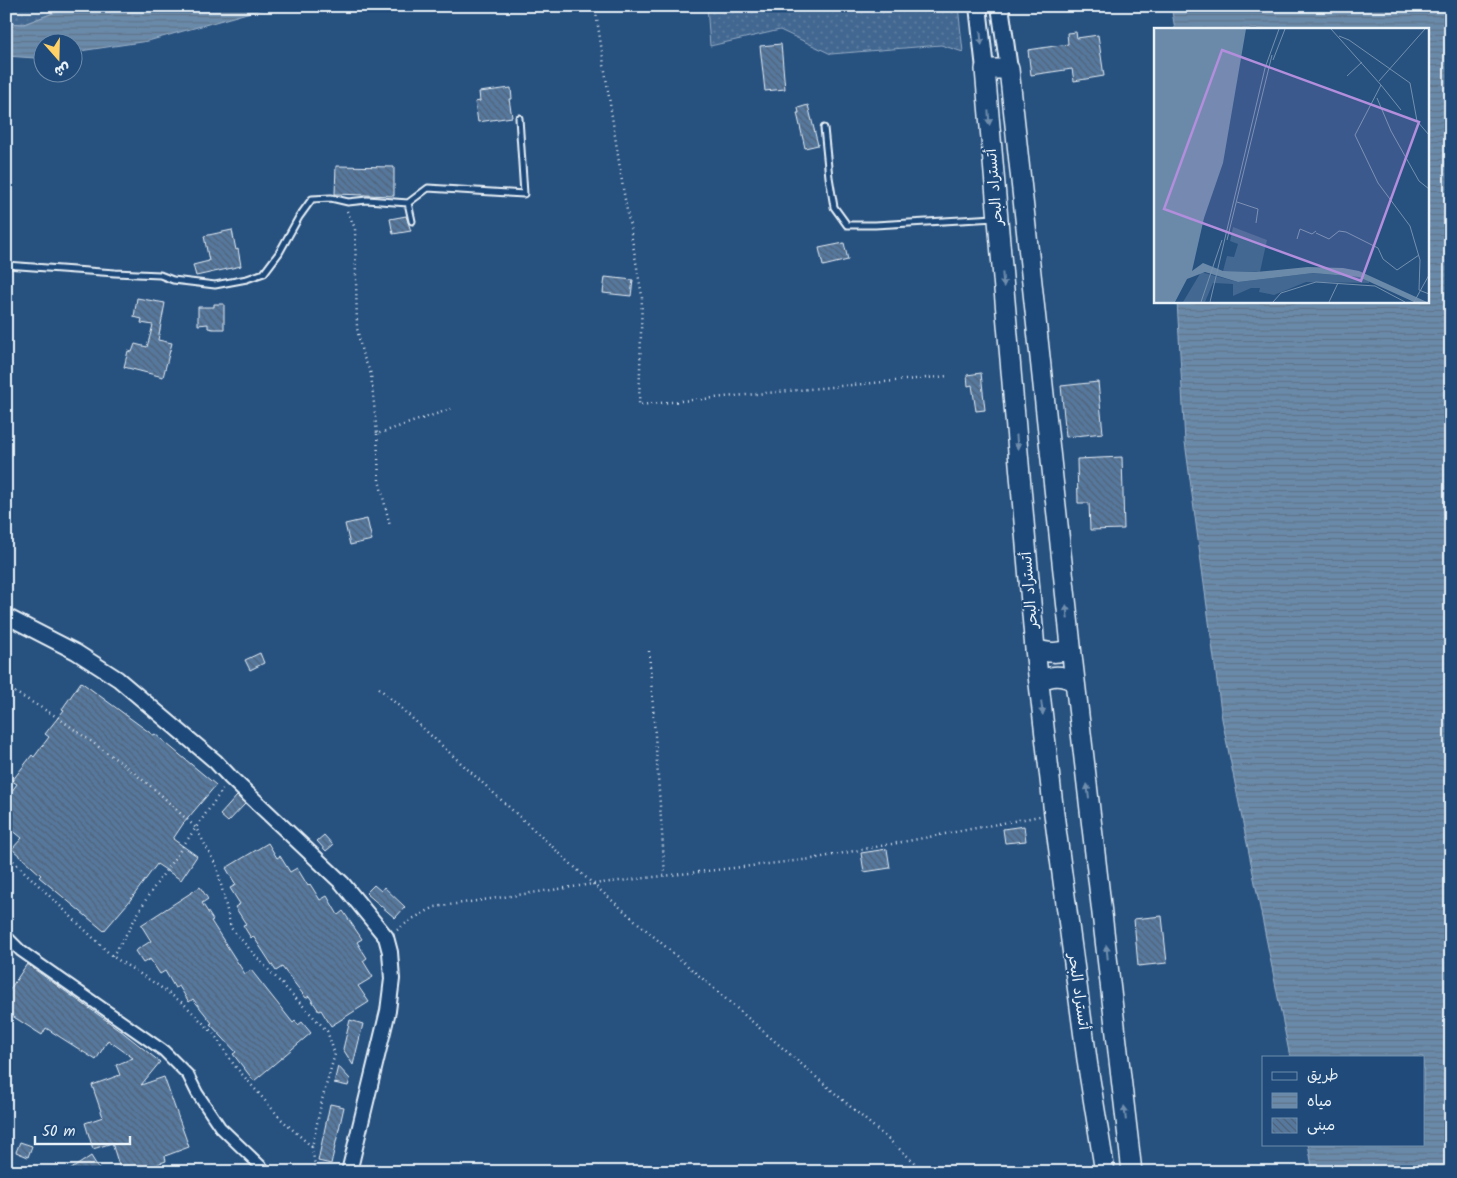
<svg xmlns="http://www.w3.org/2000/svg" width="1457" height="1178" font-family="Kalam,'Playpen Sans Arabic',sans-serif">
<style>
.grass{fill:url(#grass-dots);stroke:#96acc4}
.water{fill:url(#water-rules);stroke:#9db3c9}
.building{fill:url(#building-back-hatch);stroke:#e8f1f8}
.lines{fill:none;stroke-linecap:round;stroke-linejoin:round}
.service-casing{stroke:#e8f1f8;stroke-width:9}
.minor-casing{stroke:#e8f1f8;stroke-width:14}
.secondary-casing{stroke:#e8f1f8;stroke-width:18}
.trunk-casing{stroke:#e8f1f8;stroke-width:20}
.motorway-casing{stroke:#e8f1f8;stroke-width:22}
.path{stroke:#e8f1f8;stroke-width:2.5;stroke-dasharray:1 4;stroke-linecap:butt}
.service{stroke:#1f4a7a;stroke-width:5}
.minor{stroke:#1f4a7a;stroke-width:10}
.secondary{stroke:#1f4a7a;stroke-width:14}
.trunk{stroke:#1f4a7a;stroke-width:16}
.motorway{stroke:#1f4a7a;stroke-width:19}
.oneway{fill:#6f8dac}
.labels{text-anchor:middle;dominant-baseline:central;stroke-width:4.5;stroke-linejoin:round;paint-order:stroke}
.street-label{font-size:15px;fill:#e8f1f8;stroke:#1f4a7a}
.inset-road{fill:none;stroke:#7491af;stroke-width:1}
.view{fill:#b28edc;fill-opacity:0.15;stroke:#b28edc;stroke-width:2.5}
.inset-edge{fill:none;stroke:#e8f1f8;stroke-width:2.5}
</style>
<defs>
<pattern id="grass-dots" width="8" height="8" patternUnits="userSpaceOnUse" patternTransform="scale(1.25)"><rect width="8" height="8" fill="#436891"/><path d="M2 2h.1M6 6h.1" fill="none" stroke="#5e7ea1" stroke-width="1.8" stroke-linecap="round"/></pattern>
<pattern id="water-rules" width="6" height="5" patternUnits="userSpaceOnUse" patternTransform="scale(1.25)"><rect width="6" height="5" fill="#6b8aaa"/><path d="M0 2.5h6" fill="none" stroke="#5e7388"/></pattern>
<pattern id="building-back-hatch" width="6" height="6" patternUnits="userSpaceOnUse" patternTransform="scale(1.25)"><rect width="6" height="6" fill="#57789d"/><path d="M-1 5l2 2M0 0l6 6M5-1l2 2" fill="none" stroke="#4f6278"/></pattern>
</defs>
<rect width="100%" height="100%" fill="#27517f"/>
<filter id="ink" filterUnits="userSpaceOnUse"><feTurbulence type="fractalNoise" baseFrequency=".02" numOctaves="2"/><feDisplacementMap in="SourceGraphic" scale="10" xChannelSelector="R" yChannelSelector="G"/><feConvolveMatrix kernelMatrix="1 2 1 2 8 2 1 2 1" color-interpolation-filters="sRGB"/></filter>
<g filter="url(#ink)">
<path class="grass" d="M 6,6 L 72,6 L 24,24 L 6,23 Z
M 707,6 L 958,6 L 963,52 L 941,45 L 831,54 L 780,30 L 710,46 Z"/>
<path class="water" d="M 72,6 L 272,6 L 148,41 L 73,52 L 72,42 L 42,42 L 42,57 L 35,58 L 6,56 L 6,23 L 24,24 Z
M 1171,6 L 1451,6 L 1451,1172 L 1313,1172 L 1308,1144 L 1423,1144 L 1423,1057 L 1290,1057 L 1222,719 L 1185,442 L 1177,301 L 1428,301 L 1428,29 L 1175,29 Z"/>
<path class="building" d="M 1076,32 L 1077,38 L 1098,35 L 1104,76 L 1074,81 L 1072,69 L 1031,75 L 1028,50 L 1068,44 L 1067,33 Z
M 781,44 L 785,89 L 765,91 L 760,46 Z
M 511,88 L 512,99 L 509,99 L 512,117 L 478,122 L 475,102 L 480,101 L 479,92 Z
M 808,105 L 818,145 L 805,148 L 797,113 L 799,113 L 798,108 Z
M 336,166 L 394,167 L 394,196 L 335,194 Z
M 406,216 L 411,231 L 393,234 L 390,219 Z
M 232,230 L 236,250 L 238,249 L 241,266 L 196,276 L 193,265 L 209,261 L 204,236 Z
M 844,243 L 848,260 L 823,266 L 819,248 Z
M 605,277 L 633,280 L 631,296 L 603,293 Z
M 137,298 L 165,303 L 158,340 L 172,343 L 163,377 L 124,367 L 128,351 L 132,352 L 135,344 L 147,347 L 153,325 L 141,323 L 142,319 L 134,317 Z
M 214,304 L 224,304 L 224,329 L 213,329 L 208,328 L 208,324 L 198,325 L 198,307 L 214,307 Z
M 981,373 L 985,410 L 976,411 L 972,385 L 968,386 L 967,375 Z
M 1098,382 L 1103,433 L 1066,437 L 1061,386 Z
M 1122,457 L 1124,529 L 1090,530 L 1089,503 L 1078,503 L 1077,459 Z
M 367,519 L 372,540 L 350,545 L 345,524 Z
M 260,653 L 264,663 L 250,670 L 245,660 Z
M 81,682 L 153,735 L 155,734 L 216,785 L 183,824 L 173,839 L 197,856 L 181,880 L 157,864 L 128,903 L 104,931 L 39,877 L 41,875 L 12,849 L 22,838 L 6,825 L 6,799 L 17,784 L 12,781 L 32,755 L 34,757 L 49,737 L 45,734 L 64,710 L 62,709 Z
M 237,796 L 245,804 L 228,822 L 220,815 Z
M 1024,826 L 1026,841 L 1005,843 L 1003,829 Z
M 324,835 L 333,845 L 326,851 L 317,841 Z
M 268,843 L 277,858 L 280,856 L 290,872 L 297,868 L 308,886 L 310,884 L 320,900 L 327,896 L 338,915 L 343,911 L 362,939 L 357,942 L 367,958 L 363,961 L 373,977 L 358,986 L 369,1002 L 331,1026 L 321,1010 L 319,1011 L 309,996 L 306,998 L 282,967 L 276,971 L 253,936 L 251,938 L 243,925 L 246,924 L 235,907 L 240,904 L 230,888 L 236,885 L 226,868 Z
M 887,849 L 890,868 L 864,872 L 861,853 Z
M 374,885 L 381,891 L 384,887 L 405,907 L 395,918 L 366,893 Z
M 200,887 L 208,899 L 202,903 L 213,920 L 211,921 L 245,974 L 251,970 L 293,1023 L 295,1021 L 298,1025 L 302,1022 L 311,1033 L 254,1081 L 233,1054 L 236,1052 L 210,1024 L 212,1023 L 193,999 L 189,1002 L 179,986 L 175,988 L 165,971 L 160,974 L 150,959 L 143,963 L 135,951 L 151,941 L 141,925 Z
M 1162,916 L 1167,963 L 1138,966 L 1134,919 Z
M 27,964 L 120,1030 L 160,1062 L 141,1085 L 164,1077 L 189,1147 L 165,1156 L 166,1161 L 136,1172 L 121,1172 L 112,1143 L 93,1149 L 85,1123 L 103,1117 L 92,1085 L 120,1075 L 116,1065 L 133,1058 L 108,1040 L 96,1060 L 46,1028 L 42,1035 L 6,1012 L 6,995 Z
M 350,1020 L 363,1024 L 353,1065 L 343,1049 Z
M 338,1066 L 350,1079 L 348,1086 L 334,1083 Z
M 330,1104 L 344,1107 L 331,1164 L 318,1161 Z
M 20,1142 L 32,1146 L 28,1157 L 16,1152 Z
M 91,1156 L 101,1172 L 67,1172 Z"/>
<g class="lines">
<defs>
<path id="service" d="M 824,128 L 829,177 L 834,207 L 847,225 L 875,225 L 995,218
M 412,221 L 408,203 L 428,188 L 524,194 L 519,118
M 6,265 L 115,273 L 160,275 L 173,280 L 215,285 L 247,279 L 264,273 L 279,253 L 299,217 L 312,199 L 331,198 L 348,202 L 367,200 L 408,203"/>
<path id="minor" d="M 6,936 L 21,951 L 164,1051 L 188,1075 L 197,1093 L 220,1127 L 267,1172
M 6,1167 L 11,1172"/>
<path id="secondary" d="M 6,616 L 76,652 L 118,679 L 215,761 L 231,778 L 342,883 L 386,937 L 390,952 L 392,979 L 388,1011 L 349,1172"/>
<path id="trunk" d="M 978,6 L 985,69
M 1000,6 L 1009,69"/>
<path id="motorway" d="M 1035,649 C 1048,653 1058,654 1071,649
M 1039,682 C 1052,674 1061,675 1075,681
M 1105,1172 L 1088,1067 L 1054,814 L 1035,649 L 985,69 L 1009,69 L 1072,655 L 1132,1172"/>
</defs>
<use href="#service" class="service-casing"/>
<use href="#minor" class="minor-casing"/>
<use href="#secondary" class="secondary-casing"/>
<use href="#trunk" class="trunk-casing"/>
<use href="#motorway" class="motorway-casing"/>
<path class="path" d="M 595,6 L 623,188 L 642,296 L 639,405 L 948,376
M 347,211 L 355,228 L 357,328 L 362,353 L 371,374 L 377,434 L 451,409
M 377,434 L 379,480 L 390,526
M 649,651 L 665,875
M 6,687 L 57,717 L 124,765 L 159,793 L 196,828 L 217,867 L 231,928 L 263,964 L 327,1031 L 335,1054 L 322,1100 L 312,1147 L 316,1172
M 379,688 L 593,884 L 926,1172
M 6,854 L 112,956 L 156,984 L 184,1004 L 214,1034 L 234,1065 L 281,1119 L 312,1147
M 397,930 L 412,919 L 435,907 L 593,884 L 812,859 L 1040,816
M 112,956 L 120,945 L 148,896 L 223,789"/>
<use href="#service" class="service"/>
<use href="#minor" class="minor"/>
<use href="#secondary" class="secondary"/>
<use href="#trunk" class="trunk"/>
<use href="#motorway" class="motorway"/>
</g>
<defs><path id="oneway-solid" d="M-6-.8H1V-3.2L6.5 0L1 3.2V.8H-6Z" transform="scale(1.25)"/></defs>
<g class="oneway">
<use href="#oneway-solid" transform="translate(981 38) rotate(84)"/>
<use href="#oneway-solid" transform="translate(989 118) rotate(85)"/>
<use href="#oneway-solid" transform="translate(1003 280) rotate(85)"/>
<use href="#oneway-solid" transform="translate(1017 442) rotate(85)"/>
<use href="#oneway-solid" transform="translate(1067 612) rotate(-96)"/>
<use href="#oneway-solid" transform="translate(1042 708) rotate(83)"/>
<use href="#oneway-solid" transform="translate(1088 791) rotate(-97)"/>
<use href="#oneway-solid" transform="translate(1107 952) rotate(-96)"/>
<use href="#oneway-solid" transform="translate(1125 1113) rotate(-97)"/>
</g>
</g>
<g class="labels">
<g class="street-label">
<text transform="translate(995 187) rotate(-95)">أتستراد البحر</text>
<text transform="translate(1030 590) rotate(-95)">أتستراد البحر</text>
<text transform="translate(1078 992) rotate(82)">أتستراد البحر</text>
</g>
</g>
<g transform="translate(1154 28)">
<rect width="275" height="275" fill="#27517f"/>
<path d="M 79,199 L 113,212 L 106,244 L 69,243 L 73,228 L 80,229 L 84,216 L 76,213 ZM 47,244 L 84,254 L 159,245 L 205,249 L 215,253 L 215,255 L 152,254 L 120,267 L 105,264 L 106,260 L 97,260 L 79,268 L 79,256 L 59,255 L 51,274 L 29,274 Z" fill="#436891"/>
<path d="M 0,1 L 92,1 L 69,135 L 50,190 L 38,243 L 49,235 L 69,243 L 102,244 L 154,239 L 189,240 L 205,243 L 273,274 L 260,274 L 205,249 L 159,245 L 84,254 L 51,244 L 33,251 L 21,274 L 0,274 Z" fill="#6b8aaa"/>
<path class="inset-road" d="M 177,1 L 227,57 L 201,107 L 224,155 L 256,198 L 266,232 L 265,262 L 275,266M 185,8 L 195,12 L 256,55 L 263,93 L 275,107M 119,32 L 131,1M 193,48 L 208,34M 225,53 L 271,1M 227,57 L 247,82M 223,70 L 237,103 L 265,153 L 275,161M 83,174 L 104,181 L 102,195M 162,205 L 175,211 L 185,203 L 192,204 L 224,220 L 229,231 L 243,242 L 265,227M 143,211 L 146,201 L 158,206 L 162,203M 73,212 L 118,27M 47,274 L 68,212M 56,274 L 111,40 L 125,1M 119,274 L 127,265 L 162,254 L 221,258 L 251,274M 175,274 L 184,255M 260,274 L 275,247"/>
<path class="view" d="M 68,22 L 265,94 L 207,253 L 10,181 Z"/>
<rect width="275" height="275" class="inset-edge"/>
</g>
<rect width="1457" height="1178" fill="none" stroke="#1f4a7a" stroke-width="25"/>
<rect x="12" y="12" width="1432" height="1153" fill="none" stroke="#e8f1f8" stroke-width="2" filter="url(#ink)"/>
<rect x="1262" y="1056" width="162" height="90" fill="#1f4a7a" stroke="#6f8dac"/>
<rect x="1272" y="1072" width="25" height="8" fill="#1f4a7a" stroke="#6f8dac"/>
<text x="1307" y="1080" font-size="15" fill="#e8f1f8">طريق</text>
<rect x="1272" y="1093" width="25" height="15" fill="url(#water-rules)" stroke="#6f8dac"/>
<text x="1307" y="1106" font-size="15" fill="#e8f1f8">مياه</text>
<rect x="1272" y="1118" width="25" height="15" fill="url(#building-back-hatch)" stroke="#6f8dac"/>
<text x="1307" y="1130" font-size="15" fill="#e8f1f8">مبنى</text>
<g transform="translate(58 58) rotate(160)"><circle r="24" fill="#1f4a7a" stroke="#6f8dac"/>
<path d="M0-4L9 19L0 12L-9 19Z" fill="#ffd166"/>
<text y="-8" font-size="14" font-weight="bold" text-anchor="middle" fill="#e8f1f8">ش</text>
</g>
<path d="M35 1136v8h95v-8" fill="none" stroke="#e8f1f8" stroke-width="2.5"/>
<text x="42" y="1136" font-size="15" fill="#e8f1f8" stroke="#1f4a7a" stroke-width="4" paint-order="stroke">50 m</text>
</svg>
